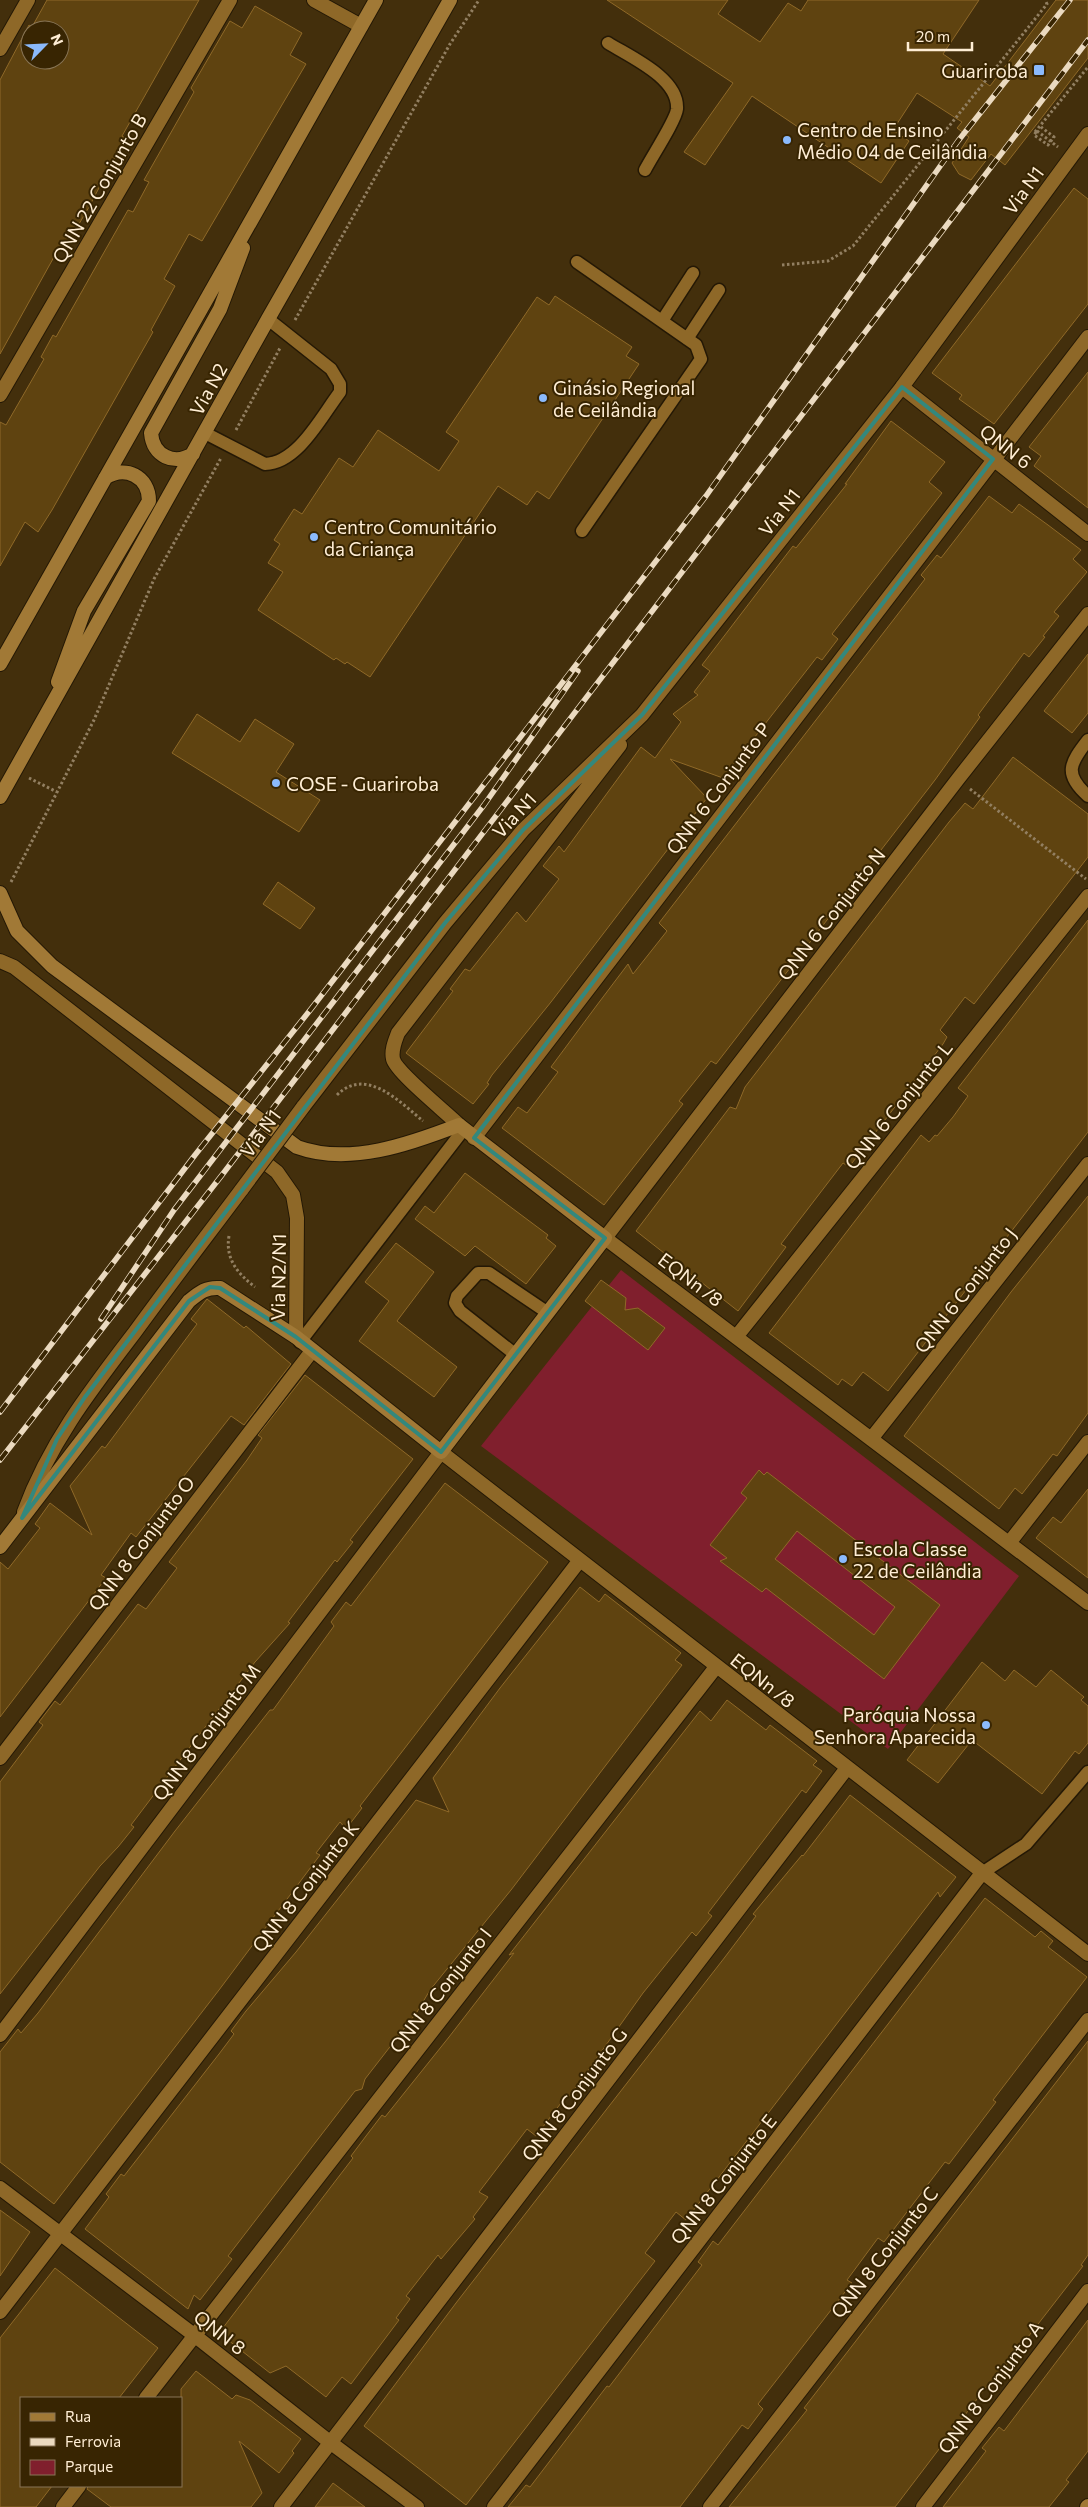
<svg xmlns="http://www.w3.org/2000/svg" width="1088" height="2507" font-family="Commissioner,sans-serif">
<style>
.green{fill:#801f2d}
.building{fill:#5f4310;stroke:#8f6928;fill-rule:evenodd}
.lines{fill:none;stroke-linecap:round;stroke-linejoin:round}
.service-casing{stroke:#241805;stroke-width:15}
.minor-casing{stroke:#241805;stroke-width:16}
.tertiary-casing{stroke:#241805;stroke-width:16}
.secondary-casing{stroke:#241805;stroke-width:16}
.path{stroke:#927f61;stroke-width:3;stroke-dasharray:2.5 2.5;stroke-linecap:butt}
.service{stroke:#8e6828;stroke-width:12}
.minor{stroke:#8e6828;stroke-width:14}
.tertiary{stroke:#8e6828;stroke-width:14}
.secondary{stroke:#a17936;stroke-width:14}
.rail-casing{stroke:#ebdac0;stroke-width:5.5}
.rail{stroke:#382502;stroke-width:4;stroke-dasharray:11;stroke-linecap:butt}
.tertiary-bridge-casing{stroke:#241805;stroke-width:16;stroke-linecap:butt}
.tertiary-bridge{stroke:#8e6828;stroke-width:14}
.marked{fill:none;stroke:#33887d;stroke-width:4;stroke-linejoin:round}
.poi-dot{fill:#8bbafc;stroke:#382502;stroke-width:2}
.labels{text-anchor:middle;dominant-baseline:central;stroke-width:4;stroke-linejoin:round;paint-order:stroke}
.poi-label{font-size:19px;fill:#ffeed5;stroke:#382502;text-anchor:start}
.street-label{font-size:19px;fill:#ffeed5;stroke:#382502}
</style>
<rect width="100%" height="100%" fill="#432f0c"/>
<path class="green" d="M 621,1270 L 1019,1576 L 888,1749 L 481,1446 Z"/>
<path class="building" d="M 47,0 L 199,0 L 122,136 L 125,138 L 89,207 L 63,251 L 59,248 L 0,354 L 0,80 L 29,25 L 32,27 ZM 30,30 L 60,30 L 60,60 L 30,60 Z
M 607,0 L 728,0 L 718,14 L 760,42 L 788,3 L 801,11 L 808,0 L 979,0 L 943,54 L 990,86 L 1056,0 L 1088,0 L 1088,58 L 1005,165 L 991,154 L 971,180 L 959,174 L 952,163 L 969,137 L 957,128 L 962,122 L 917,93 L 893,130 L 909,141 L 881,183 L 752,96 L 705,165 L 684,152 L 733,83 Z
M 255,6 L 302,33 L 290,55 L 306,64 L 202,241 L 189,234 L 164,279 L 175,286 L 151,330 L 153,332 L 52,510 L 38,532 L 25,522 L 0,566 L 0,422 L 6,425 L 44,359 L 41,357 L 53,335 L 56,337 L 128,210 L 133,212 L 149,182 L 144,180 L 194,92 L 191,88 L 230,21 L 242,28 Z
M 1074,188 L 1088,199 L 1088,304 L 994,424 L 959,399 L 962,395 L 932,373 Z
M 555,296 L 632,347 L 626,356 L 639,364 L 549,499 L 537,491 L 527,505 L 498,486 L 370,677 L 347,662 L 345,664 L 336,658 L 334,660 L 258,610 L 283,572 L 268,563 L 280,544 L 274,540 L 294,509 L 302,514 L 339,458 L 353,467 L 378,430 L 439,471 L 459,441 L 446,432 L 537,297 L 549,305 Z
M 1088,372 L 1088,508 L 1034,466 L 1041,456 L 1029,447 Z
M 891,421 L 945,462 L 929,482 L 942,493 L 832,634 L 838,639 L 822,660 L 817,657 L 723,778 L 670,759 L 707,798 L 551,1002 L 492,1075 L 487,1083 L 489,1084 L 473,1104 L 406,1053 L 453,991 L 450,989 L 465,969 L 470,971 L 517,912 L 526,922 L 559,879 L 543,866 L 559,846 L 564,852 L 641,747 L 655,758 L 681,722 L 673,714 L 698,695 L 694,692 L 710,671 L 702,665 L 793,546 L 796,548 L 847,484 L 845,484 Z
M 989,496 L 1012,513 L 1019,504 L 1048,525 L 1081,550 L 1073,559 L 1087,572 L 1054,612 L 1059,616 L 1043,636 L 1045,637 L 1029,657 L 1024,653 L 978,715 L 980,717 L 935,780 L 716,1064 L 711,1061 L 679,1101 L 683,1104 L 604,1205 L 502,1128 L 518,1107 L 527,1113 L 558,1072 L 551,1067 L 597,1005 L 628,964 L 633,974 L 667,931 L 659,923 L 925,579 L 921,575 L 937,555 L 941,558 Z
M 1088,654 L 1088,713 L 1072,733 L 1044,711 Z
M 197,714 L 240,742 L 255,719 L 294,744 L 276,772 L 320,800 L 299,832 L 172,753 Z
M 1013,757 L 1088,814 L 1088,857 L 974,1004 L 965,997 L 940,1030 L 947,1037 L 943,1044 L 849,1167 L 843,1163 L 781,1244 L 786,1247 L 738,1311 L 636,1231 L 730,1107 L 736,1109 L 745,1087 L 949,822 L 965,803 L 973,809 Z
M 278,882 L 315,908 L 300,929 L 263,904 Z
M 1088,920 L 1088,1132 L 888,1391 L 863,1372 L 852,1386 L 842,1379 L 838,1385 L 769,1333 L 921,1135 L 929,1142 L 935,1135 L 937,1136 L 953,1117 L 968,1096 L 958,1088 Z
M 465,1173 L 548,1235 L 546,1238 L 556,1246 L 526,1284 L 475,1246 L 465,1256 L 415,1219 L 425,1206 L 434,1213 Z
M 1088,1196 L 1088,1413 L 1057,1456 L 1053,1454 L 1022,1494 L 1015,1488 L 999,1509 L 904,1436 L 1011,1292 Z
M 396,1243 L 434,1272 L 397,1321 L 457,1367 L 434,1397 L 359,1341 L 389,1301 L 365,1282 Z
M 601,1280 L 626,1298 L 625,1310 L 638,1308 L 665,1328 L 648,1350 L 585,1301 Z
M 207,1299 L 244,1328 L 246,1326 L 291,1364 L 244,1425 L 231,1416 L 136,1537 L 131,1533 L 101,1575 L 106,1578 L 0,1717 L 0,1562 L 8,1569 L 40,1528 L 35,1524 L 50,1503 L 92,1535 L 70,1486 L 102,1446 L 105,1448 L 197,1324 L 191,1319 Z
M 305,1375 L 413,1459 L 350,1540 L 353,1542 L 337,1562 L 335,1560 L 288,1622 L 290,1623 L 255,1662 L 193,1743 L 131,1825 L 134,1827 L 118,1847 L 100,1866 L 0,1994 L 0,1782 L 43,1725 L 39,1722 L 55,1701 L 60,1705 L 138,1604 L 146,1609 L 177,1568 L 169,1562 L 247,1460 L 262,1438 L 258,1435 Z
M 759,1470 L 764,1475 L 767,1472 L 940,1605 L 884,1679 L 766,1588 L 762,1592 L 720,1561 L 727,1558 L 710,1545 L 747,1498 L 741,1493 ZM 797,1531 L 895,1607 L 874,1635 L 775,1559 Z
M 445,1483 L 548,1562 L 391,1766 L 360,1806 L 362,1808 L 346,1829 L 340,1822 L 316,1853 L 320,1855 L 219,1990 L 54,2204 L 0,2162 L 0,2052 L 18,2029 L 21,2033 L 38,2013 L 175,1831 L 270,1710 L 273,1710 L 334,1626 L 331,1622 L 346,1602 L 351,1606 Z
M 1088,1489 L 1088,1578 L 1036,1538 L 1053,1517 L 1061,1523 Z
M 580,1587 L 599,1602 L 605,1594 L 681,1653 L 675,1660 L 682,1665 L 511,1890 L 430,1990 L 417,2012 L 365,2079 L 362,2089 L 355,2091 L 228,2256 L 232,2259 L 200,2300 L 194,2295 L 188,2309 L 85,2229 L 109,2197 L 106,2194 L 121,2174 L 124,2176 L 219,2054 L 234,2034 L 231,2031 L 246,2011 L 296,1952 L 416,1800 L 449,1812 L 433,1778 L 500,1688 Z
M 982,1662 L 1005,1681 L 1014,1670 L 1036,1687 L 1051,1670 L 1084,1697 L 1081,1700 L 1088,1706 L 1088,1743 L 1079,1754 L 1075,1751 L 1042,1794 L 972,1740 L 938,1783 L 907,1760 Z
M 727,1700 L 766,1730 L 770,1725 L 817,1761 L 813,1765 L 822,1771 L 806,1793 L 802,1790 L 708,1913 L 712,1916 L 696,1936 L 692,1932 L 643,1993 L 569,2097 L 567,2095 L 536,2136 L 527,2129 L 508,2154 L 479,2192 L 488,2197 L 473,2217 L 475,2219 L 441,2259 L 438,2255 L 406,2296 L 410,2299 L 396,2318 L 399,2320 L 351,2384 L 342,2377 L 326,2397 L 286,2366 L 270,2373 L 219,2333 L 353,2158 L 351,2156 L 366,2136 L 382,2115 L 385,2117 L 449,2037 L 514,1953 L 509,1955 L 700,1711 L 711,1721 Z
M 850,1795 L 956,1877 L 940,1897 L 938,1892 L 686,2220 L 676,2212 L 645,2253 L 655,2261 L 466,2505 L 364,2426 L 456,2303 L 725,1957 L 756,1916 L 753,1914 L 802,1855 L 803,1856 Z
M 985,1898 L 1035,1937 L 1041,1931 L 1053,1941 L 1048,1947 L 1087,1977 L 993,2100 L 996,2102 L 949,2164 L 945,2162 L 884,2242 L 878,2238 L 847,2280 L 852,2283 L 758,2404 L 763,2409 L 748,2429 L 742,2425 L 680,2507 L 508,2507 L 526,2485 L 530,2487 L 607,2386 L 609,2387 L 702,2265 L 698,2262 L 713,2241 L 718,2245 Z
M 1088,2041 L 1088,2255 L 1081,2265 L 1083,2266 L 1004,2368 L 990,2389 L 987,2386 L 895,2507 L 729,2507 L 807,2410 L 804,2408 Z
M 0,2210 L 30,2232 L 0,2276 Z
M 55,2268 L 158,2348 L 119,2398 L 21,2398 L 21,2486 L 52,2486 L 36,2507 L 0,2507 L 0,2338 Z
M 1088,2320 L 1088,2451 L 1066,2480 L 1069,2482 L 1049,2507 L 943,2507 L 986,2451 L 982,2448 L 999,2427 L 1004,2431 Z
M 196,2371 L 232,2399 L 236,2395 L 250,2400 L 301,2439 L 292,2451 L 294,2453 L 279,2473 L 239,2441 L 262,2493 L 251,2507 L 111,2507 L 87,2489 L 88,2486 L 181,2486 L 181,2389 Z
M 333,2483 L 365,2507 L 315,2507 Z"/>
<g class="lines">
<defs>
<path id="service" d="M 608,43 C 630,57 679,78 677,109 C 676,120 651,158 645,170
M 577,262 L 696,345 L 701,359 L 582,531
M 662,321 L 693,273
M 687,339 L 719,290
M 205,433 L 265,464 C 298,463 321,417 340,392 L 340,384 L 331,369 L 268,319
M 1088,740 C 1070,763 1063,774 1088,796
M 300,1342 L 464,1129
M 516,1355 L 460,1311 L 455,1303 L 457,1296 L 478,1273 L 489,1273 L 548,1313
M 982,1873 L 1026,1844 L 1088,1772"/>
<path id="minor" d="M 314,0 L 361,26
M 0,49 L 28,0
M 902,387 L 1088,534
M 0,395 L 230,0
M 1088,614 L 958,779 L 605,1238 L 1088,1603
M 474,1138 L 1088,337
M 736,1337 L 1088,896
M 871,1439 L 1088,1164
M 1009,1543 L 1088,1442
M 0,1758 L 312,1351
M 0,2035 L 441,1452 L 1088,1954
M 0,2188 L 194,2335 L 331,2443 L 417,2507
M 0,2312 L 580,1560
M 146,2398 L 716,1667
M 63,2507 L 79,2486
M 281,2507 L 847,1768
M 494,2507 L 982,1873
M 710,2507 L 1088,2020
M 923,2507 L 1088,2291"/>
<path id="tertiary" d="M 0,961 L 14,967 L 277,1172 L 293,1195 L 297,1218 L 296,1337
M 303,1107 L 445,923 L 523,830 L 642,715 L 902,387 L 1088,134
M 459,1125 C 447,1113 396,1072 393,1059 C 391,1050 395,1041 398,1033 L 620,745
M 24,1512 C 50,1442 90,1391 135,1332 C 170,1284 206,1237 242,1189"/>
<path id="secondary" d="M 193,454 C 174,466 153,456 151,433 L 220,309 L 243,248
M 0,664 L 376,0
M 58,682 L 84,611 L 149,501 C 149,476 125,465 105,478
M 0,797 L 268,319 L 450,0
M 0,893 L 17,931 L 52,966 L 297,1147 C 349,1166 410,1144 459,1125 L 605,1238 L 441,1452 L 296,1337 L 220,1288 C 206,1287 200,1292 189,1301 L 0,1547
M 1087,2507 L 1088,2506"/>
</defs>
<use href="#service" class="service-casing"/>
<use href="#minor" class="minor-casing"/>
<use href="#tertiary" class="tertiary-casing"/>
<use href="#secondary" class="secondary-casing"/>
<path class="path" d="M 1037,131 L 1058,147
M 1035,132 L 1088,67
M 1036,132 L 1034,135 L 1048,145 L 1054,137 L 1041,127
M 782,265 L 828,261 L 853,246 L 1047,4 L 1045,0
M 295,320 L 450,44 L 479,0
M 236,430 L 280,348
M 29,778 L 57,792
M 970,789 L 1086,879
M 11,882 L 94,720 L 154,579 L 221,458
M 337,1095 C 366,1066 400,1102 423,1121
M 229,1236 C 225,1259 238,1274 255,1287"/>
<use href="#service" class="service"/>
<use href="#minor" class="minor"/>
<use href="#tertiary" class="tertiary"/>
<use href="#secondary" class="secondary"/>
<defs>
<path id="rail" d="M 101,1319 L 174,1210 L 484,805 L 578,671
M 0,1412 L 195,1155 L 311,1009 L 706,496 L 958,141 L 1070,0
M 0,1460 L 222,1175 L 1088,40"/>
</defs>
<use href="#rail" class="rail-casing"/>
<use href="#rail" class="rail"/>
<defs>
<path id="tertiary-bridge" d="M 242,1189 L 303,1107"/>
</defs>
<use href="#tertiary-bridge" class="tertiary-bridge-casing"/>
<use href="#tertiary-bridge" class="tertiary-bridge"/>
</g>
<path class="marked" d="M 902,387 L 993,459 L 474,1138 L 605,1238 L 441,1452 L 296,1337 L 220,1288 L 210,1287 L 189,1301 L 22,1518 L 57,1439 L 85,1397 L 445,923 L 523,830 L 642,715 Z"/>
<g class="poi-dot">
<rect x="1033" y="64" width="12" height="12" rx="2.5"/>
<circle cx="787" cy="140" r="5"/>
<circle cx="543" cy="398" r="5"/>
<circle cx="314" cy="537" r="5"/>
<circle cx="276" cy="783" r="5"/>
<circle cx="843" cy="1559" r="5"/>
<circle cx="986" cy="1725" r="5"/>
</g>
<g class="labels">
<g class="poi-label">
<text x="1028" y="70" text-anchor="end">Guariroba</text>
<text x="797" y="129">Centro de Ensino<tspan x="797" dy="22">Médio 04 de Ceilândia</tspan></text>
<text x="553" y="387">Ginásio Regional<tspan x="553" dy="22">de Ceilândia</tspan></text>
<text x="324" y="526">Centro Comunitário<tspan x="324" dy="22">da Criança</tspan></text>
<text x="286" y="783">COSE - Guariroba</text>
<text x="853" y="1548">Escola Classe<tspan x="853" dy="22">22 de Ceilândia</tspan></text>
<text x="976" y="1714" text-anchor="end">Paróquia Nossa<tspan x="976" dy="22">Senhora Aparecida</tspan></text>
</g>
<g class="street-label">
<text transform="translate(99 188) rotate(-60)">QNN 22 Conjunto B</text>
<text transform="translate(1023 190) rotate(-54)">Via N1</text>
<text transform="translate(208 389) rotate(-61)">Via N2</text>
<text transform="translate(1006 446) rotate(38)">QNN 6</text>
<text transform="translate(779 512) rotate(-52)">Via N1</text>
<text transform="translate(718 788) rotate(-53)">QNN 6 Conjunto P</text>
<text transform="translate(514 815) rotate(-47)">Via N1</text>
<text transform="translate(831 914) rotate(-52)">QNN 6 Conjunto N</text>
<text transform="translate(898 1105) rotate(-51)">QNN 6 Conjunto L</text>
<text transform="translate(260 1133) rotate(-54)">Via N1</text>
<text transform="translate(278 1277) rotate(-89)">Via N2/N1</text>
<text transform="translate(691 1279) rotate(37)">EQNn /8</text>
<text transform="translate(965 1290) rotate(-52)">QNN 6 Conjunto J</text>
<text transform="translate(141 1543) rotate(-53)">QNN 8 Conjunto O</text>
<text transform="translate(763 1680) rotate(38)">EQNn /8</text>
<text transform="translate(206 1732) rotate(-53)">QNN 8 Conjunto M</text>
<text transform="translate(305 1886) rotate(-52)">QNN 8 Conjunto K</text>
<text transform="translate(440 1990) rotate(-52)">QNN 8 Conjunto I</text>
<text transform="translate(574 2094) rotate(-53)">QNN 8 Conjunto G</text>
<text transform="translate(723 2179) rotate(-52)">QNN 8 Conjunto E</text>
<text transform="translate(884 2252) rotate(-52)">QNN 8 Conjunto C</text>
<text transform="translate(220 2332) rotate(38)">QNN 8</text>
<text transform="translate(990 2387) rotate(-53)">QNN 8 Conjunto A</text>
</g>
</g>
<rect x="20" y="2397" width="162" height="90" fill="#382502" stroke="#887556"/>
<rect x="30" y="2413" width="25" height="8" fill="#a17936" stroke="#887556"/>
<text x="65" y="2422" font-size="15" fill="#ffeed5">Rua</text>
<rect x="30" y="2438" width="25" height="8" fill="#ebdac0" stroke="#887556"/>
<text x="65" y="2447" font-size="15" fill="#ffeed5">Ferrovia</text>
<rect x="30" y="2460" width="25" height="15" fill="#801f2d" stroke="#887556"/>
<text x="65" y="2472" font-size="15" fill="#ffeed5">Parque</text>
<g transform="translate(45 45) rotate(66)"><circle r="24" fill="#382502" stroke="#887556"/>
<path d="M0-4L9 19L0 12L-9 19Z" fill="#8bbafc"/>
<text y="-8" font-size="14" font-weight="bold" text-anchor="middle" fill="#ffeed5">N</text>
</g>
<path d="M908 42v8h64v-8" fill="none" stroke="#ffeed5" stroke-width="2.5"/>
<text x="916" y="42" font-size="15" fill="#ffeed5" stroke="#382502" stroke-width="4" paint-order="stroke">20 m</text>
</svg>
